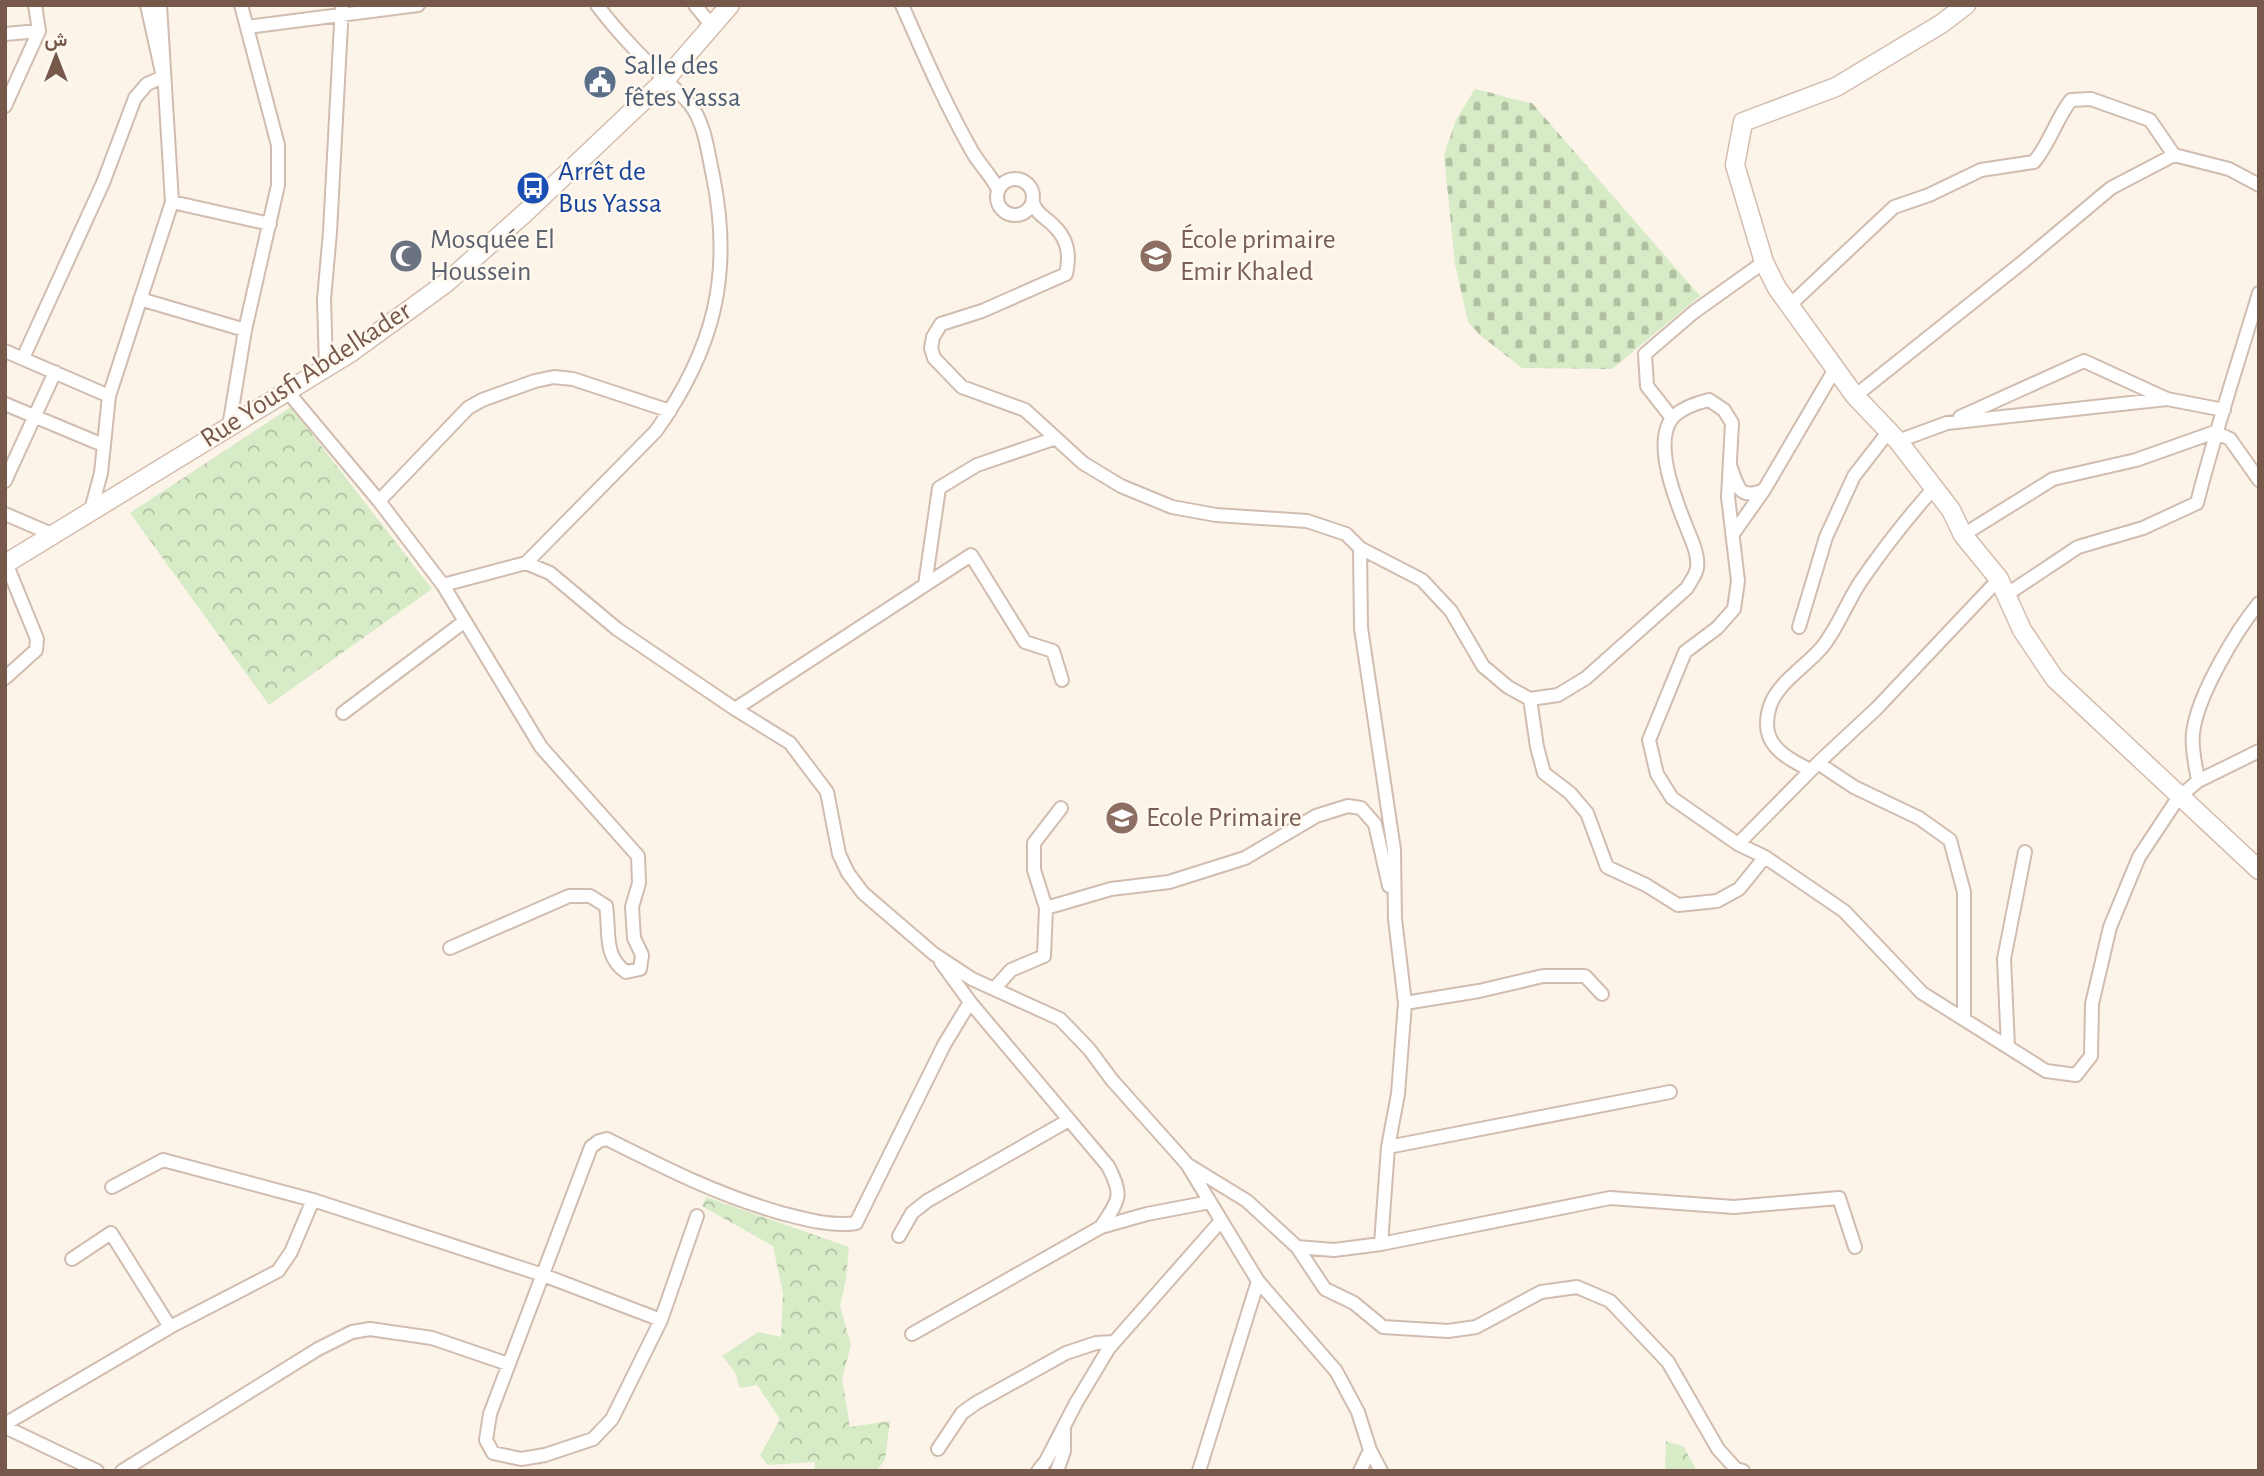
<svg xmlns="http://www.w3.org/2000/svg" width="2264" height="1476" font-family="'Alegreya Sans',Vazirmatn,sans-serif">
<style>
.forest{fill:url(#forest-crowns)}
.cemetery{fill:url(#cemetery-stones)}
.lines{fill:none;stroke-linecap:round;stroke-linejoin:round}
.street-casing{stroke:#d1bdb0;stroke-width:16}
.secondary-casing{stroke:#d4bdae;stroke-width:21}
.street{stroke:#fff;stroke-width:12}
.secondary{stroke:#fff;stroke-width:18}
.labels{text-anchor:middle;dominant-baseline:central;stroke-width:5;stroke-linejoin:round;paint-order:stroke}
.service-label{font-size:28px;fill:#4e5e75;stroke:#fff8ef;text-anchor:start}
.transit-label{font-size:28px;fill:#164399;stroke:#fff8ef;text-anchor:start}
.worship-label{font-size:28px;fill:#5b616d;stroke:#fff8ef;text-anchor:start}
.education-label{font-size:28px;fill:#785e54;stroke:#fff8ef;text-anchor:start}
.street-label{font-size:28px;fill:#77594c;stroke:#fff8ef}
</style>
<defs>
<pattern id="forest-crowns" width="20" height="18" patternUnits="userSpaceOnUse" patternTransform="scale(1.75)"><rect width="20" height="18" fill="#d7ebc6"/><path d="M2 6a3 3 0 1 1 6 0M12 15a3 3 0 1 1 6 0" fill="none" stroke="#b3c1a3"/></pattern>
<pattern id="cemetery-stones" width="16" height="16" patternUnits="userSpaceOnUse" patternTransform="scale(1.75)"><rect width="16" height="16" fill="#d7ebc6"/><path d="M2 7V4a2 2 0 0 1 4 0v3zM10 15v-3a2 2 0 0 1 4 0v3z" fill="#b3c1a3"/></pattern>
</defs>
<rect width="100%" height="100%" fill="#fcf4e9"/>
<path class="forest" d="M 291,407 L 432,589 L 269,705 L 130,513 Z
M 706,1197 L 849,1247 L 846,1279 L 840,1306 L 851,1345 L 842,1379 L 850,1427 L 890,1421 L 885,1460 L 876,1471 L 814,1471 L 815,1462 L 768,1465 L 760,1456 L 780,1419 L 757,1385 L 740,1388 L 735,1372 L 722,1356 L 758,1332 L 781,1337 L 783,1293 L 773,1246 L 702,1206 Z
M 1666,1441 L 1684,1447 L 1697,1471 L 1665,1471 Z"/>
<path class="cemetery" d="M 1475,89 C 1495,93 1512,100 1532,103 L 1700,296 L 1612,369 L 1522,368 L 1480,335 L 1468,322 L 1455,264 L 1444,155 L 1456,120 Z"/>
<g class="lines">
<defs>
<path id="street" d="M 695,5 L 712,26
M 902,5 C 924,55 946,106 973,153 C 981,166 991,176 998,189
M 247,27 L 418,5
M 5,34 L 39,31
M 5,106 L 39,31 L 35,5
M997 197a18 18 0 1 1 36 0a18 18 0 1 1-36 0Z
M 172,202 L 270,224
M 1033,203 C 1037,215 1047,218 1055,227 C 1069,241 1070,257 1066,274 L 982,311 L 941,324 L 933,337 L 931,348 L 934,358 L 962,387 L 1025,410 L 1083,463 L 1121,486 L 1172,507 L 1216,515 L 1307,521 L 1346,534 L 1360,548 L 1422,580 L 1451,611 L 1483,666 L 1508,687 L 1530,699 L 1558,695 L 1586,678 L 1687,588 C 1690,582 1696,575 1697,568 C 1699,554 1691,539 1686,526 C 1676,501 1651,440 1674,416 C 1684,407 1696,403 1709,400 L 1724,410 L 1732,423 L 1728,497 L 1738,581 L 1734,609 L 1717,628 L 1685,652 L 1649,740 L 1657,774 L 1672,798 L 1738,844 L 1765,857
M 140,299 L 245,330
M 1790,305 L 1894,207 L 1929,195 L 1981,170 L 2034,162 C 2050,143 2056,119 2071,100 L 2091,99 L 2150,120 L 2174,155
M 5,351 L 109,396
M 23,358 L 103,183 L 135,98 L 147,84 L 163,77 L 147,5
M 326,367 L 324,299 L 330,232 L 342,5
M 287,391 L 379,501 L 443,585 L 526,563 L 550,573 L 617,629 L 735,709 L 790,743 L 827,792 L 839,854 L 848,873 L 863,893 L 934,954 L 972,979 L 1060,1019 L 1089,1049 L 1112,1080 L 1187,1164 L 1258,1281 L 1336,1371 L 1358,1412 L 1370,1450 L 1381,1471
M 1855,396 L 2024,261 L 2111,188 L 2174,155 L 2229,169 L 2259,185
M 5,404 L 103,445
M 1960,417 L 2084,361 L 2167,399
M 1672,418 L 1647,386 L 1645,354 L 1694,312 L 1764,262
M 229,427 L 245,330 L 278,185 L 278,145 L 241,5
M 1898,441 L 1947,423 L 2167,399 L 2224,410
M 1731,468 C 1738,488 1740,500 1764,490
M 5,481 L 55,372
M 379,501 L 468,408 L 482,400 L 535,381 L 554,377 L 573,379 L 670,411
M 91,510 L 101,473 L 109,396 L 172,202 L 160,5
M 5,514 L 54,535
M 1733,534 L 1764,490 L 1835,369
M 1963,535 L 2053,479 L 2136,460 L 2215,432 L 2230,439 L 2259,480
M 1360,548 L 1361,628 L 1394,850 L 1395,919 L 1405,1003 L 1398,1094 L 1388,1147 L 1381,1244
M 526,563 L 656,431 C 714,349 733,275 713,176 C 708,154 706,130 694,110 C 687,98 675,89 665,80 C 641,56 617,32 597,5
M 443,585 L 541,747 L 638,856 L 639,883 L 632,907 L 634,938 L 642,955 L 640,969 L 626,972 C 603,956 610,932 606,906 L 590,896 L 569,896 L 450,948
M 925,585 L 939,488 L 977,465 L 1056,438
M 2006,595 L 2078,547 L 2143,528 L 2197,503 C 2215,432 2238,363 2259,293
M 1799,627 L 1826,537 L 1854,476 L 1889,431
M 5,678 L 36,650 L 37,639 L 6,563
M 1530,699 L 1537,747 L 1544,773 L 1570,793 L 1587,813 L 1607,867 L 1646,885 L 1678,905 L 1717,901 L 1739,889 L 1765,857 L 1844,911 L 1922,993 L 2046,1071 L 2076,1075 L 2091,1056 L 2092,1004 L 2110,927 L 2139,857 L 2178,798 L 2198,781 L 2259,751
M 735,709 L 971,555 L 1025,642 L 1053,651 L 1062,680
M 343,713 L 465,621
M 1818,763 L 1854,787 L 1919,818 L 1950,840 L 1964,892 L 1964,1019
M 1810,770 C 1783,756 1758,743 1770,706 C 1778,682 1807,666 1823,646 C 1838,627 1847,602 1861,581 C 1883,549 1908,517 1934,488
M 2198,781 C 2196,766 2191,748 2193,733 C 2197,696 2236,631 2259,603
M 1738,844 L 1818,763 L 1877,708 L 1999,579
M 1046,908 L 1111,889 L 1169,882 L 1245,858 L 1316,816 L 1348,806 L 1361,808 L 1375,824 L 1389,886
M 941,962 L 970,1002 L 1108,1166 C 1124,1197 1119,1199 1101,1227
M 994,989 L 1011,970 L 1044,956 L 1046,908 L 1034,870 L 1034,843 L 1061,808
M 1405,1003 L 1479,991 L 1543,976 L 1585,976 L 1602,994
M 2008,1047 L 2004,959 L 2025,852
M 1388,1147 L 1670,1092
M 1190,1166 L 1247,1201 L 1297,1247 L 1334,1250 L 1381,1244 L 1610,1198 L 1734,1207 L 1839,1198 L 1855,1247
M 112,1187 L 163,1160 L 313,1200 L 543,1275 L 661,1320
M 697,1216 L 661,1320 L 612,1419 L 593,1439 L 545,1455 L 521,1459 L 493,1453 L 486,1440 L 490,1414 L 591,1147 L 599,1141 L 607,1139 C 667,1169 716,1194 781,1213 C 804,1219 832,1227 856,1223 L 944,1045 L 970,1002
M 899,1236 L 912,1213 L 927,1201 L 1069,1120
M 1297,1247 L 1325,1289 L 1354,1303 L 1383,1327 L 1448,1331 L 1476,1327 L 1541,1292 L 1577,1287 L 1610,1301 L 1668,1362 L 1718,1449 L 1736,1469 L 1743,1471
M 72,1259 L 111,1233 L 170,1327
M 912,1334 L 1101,1227 L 1147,1214 L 1210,1202
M 5,1424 L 170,1327 L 278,1271 L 291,1252 L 313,1200
M 5,1427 L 97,1471
M 938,1449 L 962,1413 L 976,1403 L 1066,1353 L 1096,1343 L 1114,1342
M 122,1471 L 318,1349 L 352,1332 L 370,1329 L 432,1338 L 508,1364
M 1038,1471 L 1046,1461 L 1076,1403 L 1109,1348 L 1220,1222
M 1057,1471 L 1064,1451 L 1064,1430
M 1199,1471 L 1258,1281
M 1360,1471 L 1370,1450"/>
<path id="secondary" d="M 1966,5 L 1941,24 L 1836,87 L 1743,122 L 1735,165 L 1764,262 L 1777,288 L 1855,396 L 1898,441 L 1951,510 L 1963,535 L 1999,579 L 2022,630 L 2055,679 L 2259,870
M 5,564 L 350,353 L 446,283 L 526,212 L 665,80 L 730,5"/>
</defs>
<use href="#street" class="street-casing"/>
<use href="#secondary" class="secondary-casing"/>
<use href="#street" class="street"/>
<use href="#secondary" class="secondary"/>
</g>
<defs>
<symbol id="civic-disc" viewBox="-11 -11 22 22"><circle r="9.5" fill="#5c6f8a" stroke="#fff8ef"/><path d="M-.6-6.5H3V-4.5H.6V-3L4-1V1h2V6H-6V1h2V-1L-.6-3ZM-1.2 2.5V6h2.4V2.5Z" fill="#fff"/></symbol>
<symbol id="bus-disc" viewBox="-11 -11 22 22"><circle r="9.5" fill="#1a4fb4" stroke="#fff8ef"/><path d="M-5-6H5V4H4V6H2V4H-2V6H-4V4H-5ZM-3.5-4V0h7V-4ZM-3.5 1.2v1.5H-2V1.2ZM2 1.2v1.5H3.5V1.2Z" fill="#fff"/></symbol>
<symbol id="mosque-disc" viewBox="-11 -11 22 22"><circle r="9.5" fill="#6b7280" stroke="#fff8ef"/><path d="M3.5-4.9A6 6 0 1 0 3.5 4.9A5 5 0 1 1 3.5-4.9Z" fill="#fff"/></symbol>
<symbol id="school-disc" viewBox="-11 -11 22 22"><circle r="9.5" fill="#8d6e63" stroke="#fff8ef"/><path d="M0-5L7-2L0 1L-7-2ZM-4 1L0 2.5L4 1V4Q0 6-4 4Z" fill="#fff"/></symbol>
</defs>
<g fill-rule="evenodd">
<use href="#civic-disc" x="581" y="63" width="38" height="38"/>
<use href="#bus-disc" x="514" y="169" width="38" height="38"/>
<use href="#mosque-disc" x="387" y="237" width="38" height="38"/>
<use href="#school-disc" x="1137" y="237" width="38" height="38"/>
<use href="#school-disc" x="1103" y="799" width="38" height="38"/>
</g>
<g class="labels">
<g class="service-label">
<text x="624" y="66">Salle des<tspan x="624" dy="32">fêtes Yassa</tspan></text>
</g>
<g class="transit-label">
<text x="558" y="172">Arrêt de<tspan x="558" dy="32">Bus Yassa</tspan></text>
</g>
<g class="worship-label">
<text x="430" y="240">Mosquée El<tspan x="430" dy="32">Houssein</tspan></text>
</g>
<g class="education-label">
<text x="1180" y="240">École primaire<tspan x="1180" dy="32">Emir Khaled</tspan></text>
<text x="1146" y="818">Ecole Primaire</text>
</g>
<g class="street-label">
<text transform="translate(306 375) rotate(-33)">Rue Yousfi Abdelkader</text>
</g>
</g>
<rect width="2264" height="1476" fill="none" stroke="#77594c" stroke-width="14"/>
<g transform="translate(56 56)" stroke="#fff8ef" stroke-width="5" paint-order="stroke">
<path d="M0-5L12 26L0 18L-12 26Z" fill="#77594c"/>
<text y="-10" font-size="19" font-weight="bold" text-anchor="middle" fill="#77594c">ش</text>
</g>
</svg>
